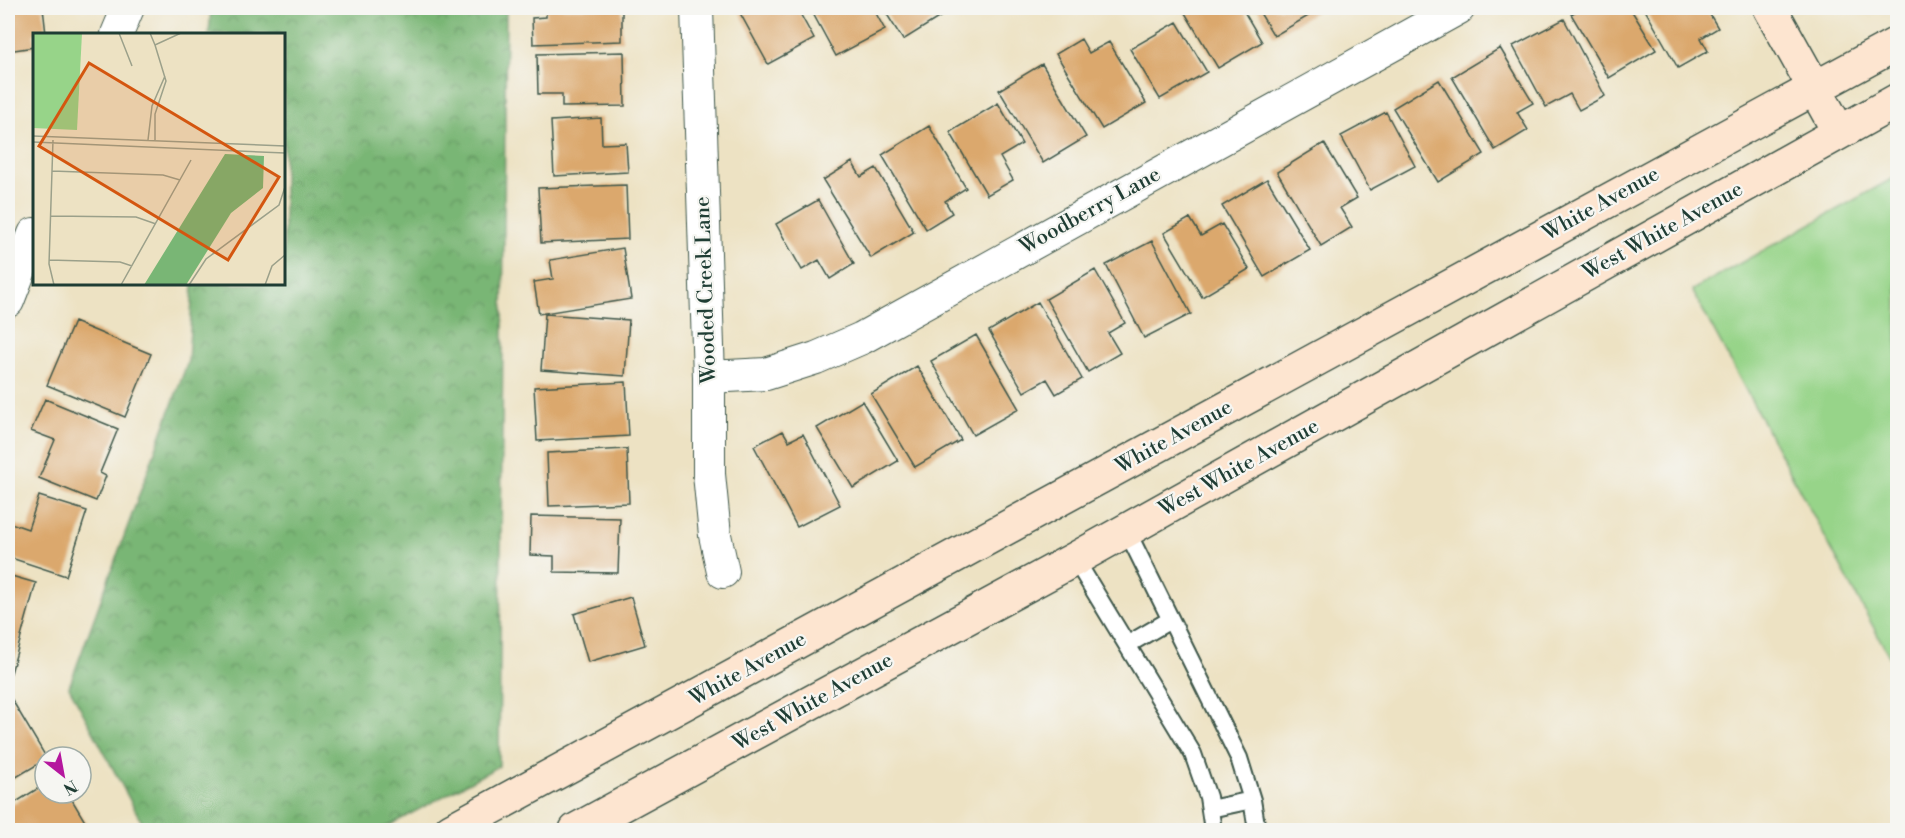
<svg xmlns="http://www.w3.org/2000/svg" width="1905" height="838" font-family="'Libre Bodoni',serif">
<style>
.grass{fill:#97d489;stroke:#5b885e;stroke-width:1.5}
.forest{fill:url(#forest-crowns);stroke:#4c7a54;stroke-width:1.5}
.building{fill:#dba86d}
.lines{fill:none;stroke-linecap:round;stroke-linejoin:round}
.lane-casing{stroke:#3e5649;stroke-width:20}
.street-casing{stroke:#3e5649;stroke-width:34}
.secondary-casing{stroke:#3e5649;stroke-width:36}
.lane{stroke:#fff;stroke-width:16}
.street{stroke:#fff;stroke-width:32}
.secondary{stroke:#fde5d0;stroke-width:33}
.labels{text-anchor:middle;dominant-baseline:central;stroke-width:4.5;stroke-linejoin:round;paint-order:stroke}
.street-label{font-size:21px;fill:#1f3d34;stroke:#f6f6f2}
.inset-road{fill:none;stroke:#9ba08a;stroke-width:1.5}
.view{fill:#d45610;fill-opacity:0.15;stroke:#d45610;stroke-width:3}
.inset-edge{fill:none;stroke:#1f3d34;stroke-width:3}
</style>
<defs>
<pattern id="forest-crowns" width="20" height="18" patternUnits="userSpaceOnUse" patternTransform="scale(1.5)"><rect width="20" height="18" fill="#79b675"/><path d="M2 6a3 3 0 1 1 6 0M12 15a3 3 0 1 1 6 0" fill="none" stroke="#639561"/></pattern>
</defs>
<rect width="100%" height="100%" fill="#f6f6f2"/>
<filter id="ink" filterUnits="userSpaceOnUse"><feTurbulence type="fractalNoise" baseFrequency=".0167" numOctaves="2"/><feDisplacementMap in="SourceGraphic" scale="12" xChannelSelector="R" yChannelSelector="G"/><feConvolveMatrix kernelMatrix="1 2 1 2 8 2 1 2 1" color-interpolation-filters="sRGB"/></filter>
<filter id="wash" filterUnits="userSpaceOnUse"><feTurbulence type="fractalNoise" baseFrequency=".008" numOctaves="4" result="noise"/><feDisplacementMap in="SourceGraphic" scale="24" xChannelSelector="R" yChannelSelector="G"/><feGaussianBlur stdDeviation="1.35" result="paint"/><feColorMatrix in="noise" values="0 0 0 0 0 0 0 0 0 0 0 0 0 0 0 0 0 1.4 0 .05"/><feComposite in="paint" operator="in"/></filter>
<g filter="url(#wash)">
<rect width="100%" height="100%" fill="#ede2c3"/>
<path class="grass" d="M 1897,176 L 1897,671 L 1692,290 Z"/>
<path class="forest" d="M 211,8 L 506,8 L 499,766 L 381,830 L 146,830 L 69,687 L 188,361 L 193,284 L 284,284 L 284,34 L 209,34 Z"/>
<g id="blocks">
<path class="building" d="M 8,8 L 43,8 L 46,34 L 34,34 L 34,47 L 8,51 Z
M 546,8 L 622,8 L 622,41 L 533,44 L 532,18 L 546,17 Z
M 750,8 L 797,8 L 814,39 L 768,64 L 740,13 Z
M 810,8 L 873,8 L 885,30 L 836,56 Z
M 883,8 L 945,8 L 948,12 L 903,40 Z
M 1182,8 L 1242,8 L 1262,42 L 1218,68 Z
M 1257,8 L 1322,8 L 1274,36 Z
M 1582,8 L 1630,8 L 1656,50 L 1609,78 L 1571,14 Z
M 1644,8 L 1706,8 L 1718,28 L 1701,38 L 1708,51 L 1678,68 Z
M 1564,19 L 1605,96 L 1579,110 L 1570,94 L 1546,107 L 1513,46 Z
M 1177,22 L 1207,72 L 1160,99 L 1130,49 Z
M 1081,39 L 1089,53 L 1109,42 L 1146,103 L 1102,129 L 1056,54 Z
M 1500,48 L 1533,103 L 1517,112 L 1528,130 L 1495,150 L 1452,77 Z
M 624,52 L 625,106 L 562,107 L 562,94 L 538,94 L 537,54 Z
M 1042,64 L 1086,137 L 1043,163 L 999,90 Z
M 1439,80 L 1484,154 L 1438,182 L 1393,108 Z
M 998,103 L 1022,144 L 1000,157 L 1013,180 L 987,195 L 950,132 Z
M 1386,112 L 1415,166 L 1370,190 L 1341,136 Z
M 601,118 L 602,144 L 626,143 L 628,172 L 554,176 L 551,121 Z
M 929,126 L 966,188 L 945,201 L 952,213 L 926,229 L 882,155 Z
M 1324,143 L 1357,198 L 1340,208 L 1352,227 L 1321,246 L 1277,172 Z
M 852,162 L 861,177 L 876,168 L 914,232 L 871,258 L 823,180 Z
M 1267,179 L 1310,250 L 1264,277 L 1222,206 Z
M 626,185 L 628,239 L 541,243 L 538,188 Z
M 818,200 L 854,264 L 830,279 L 819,260 L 802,270 L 776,224 Z
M 1190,218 L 1201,236 L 1222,224 L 1249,269 L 1202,297 L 1164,233 Z
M 1152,241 L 1191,314 L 1144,338 L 1106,265 Z
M 623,248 L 631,299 L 539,314 L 534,282 L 553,279 L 550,260 Z
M 1095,270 L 1125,323 L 1108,333 L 1120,353 L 1088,372 L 1046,299 Z
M 1038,302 L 1082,379 L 1056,394 L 1047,379 L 1024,392 L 989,331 Z
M 545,314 L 629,320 L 625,376 L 541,370 Z
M 74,322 L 151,354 L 125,417 L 47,385 Z
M 976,335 L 1019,409 L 973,435 L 931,361 Z
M 917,366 L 961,440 L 915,467 L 871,394 Z
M 626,382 L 629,436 L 537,441 L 534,387 Z
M 45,399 L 118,429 L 100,473 L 106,476 L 96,501 L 39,478 L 55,440 L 31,431 Z
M 862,401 L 898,461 L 853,488 L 817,428 Z
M 783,431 L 789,441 L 803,434 L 840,505 L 797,527 L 754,446 Z
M 627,449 L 629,503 L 549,506 L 547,453 Z
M 39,496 L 87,511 L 66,576 L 8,557 L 8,522 L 28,529 Z
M 531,516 L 620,518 L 618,573 L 554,572 L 554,556 L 530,555 Z
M 8,575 L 36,583 L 11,673 L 8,672 Z
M 631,597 L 645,645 L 588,662 L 574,614 Z
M 8,693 L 46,757 L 45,760 L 8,782 Z
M 45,784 L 45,793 L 68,793 L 90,830 L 13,830 L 8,822 L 8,807 Z"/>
</g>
</g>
<g filter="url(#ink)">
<use href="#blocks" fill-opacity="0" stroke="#3e5649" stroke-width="1.5"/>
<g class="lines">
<defs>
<path id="lane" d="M 1127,531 L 1239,758 L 1252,800 L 1257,830
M 1075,559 L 1193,754 L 1208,797 L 1213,830
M 1127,645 L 1170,620
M 1210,809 L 1252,800"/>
<path id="street" d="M 697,8 L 709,377 L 709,474 L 715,535 L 723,572
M 117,34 L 128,8
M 8,301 L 34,234
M 709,377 L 766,374 L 816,358 L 862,338 L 1459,8"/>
<path id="secondary" d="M 1770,8 L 1839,132
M 451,830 L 1898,43
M 576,830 L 1075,559 L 1898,100"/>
</defs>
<use href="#lane" class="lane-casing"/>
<use href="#street" class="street-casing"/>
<use href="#secondary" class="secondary-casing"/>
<use href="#lane" class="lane"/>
<use href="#street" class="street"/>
<use href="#secondary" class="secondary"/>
</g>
</g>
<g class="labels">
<g class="street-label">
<text transform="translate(1601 204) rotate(-29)">White Avenue</text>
<text transform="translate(1090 211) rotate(-29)">Woodberry Lane</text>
<text transform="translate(1663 231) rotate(-29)">West White Avenue</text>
<text transform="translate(706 290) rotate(-92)">Wooded Creek Lane</text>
<text transform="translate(1174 437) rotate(-29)">White Avenue</text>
<text transform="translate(1239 468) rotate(-29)">West White Avenue</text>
<text transform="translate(748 669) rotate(-29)">White Avenue</text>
<text transform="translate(813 702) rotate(-29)">West White Avenue</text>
</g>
</g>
<g transform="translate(33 33)">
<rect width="252" height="252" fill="#ede2c3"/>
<path d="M 0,0 L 49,0 L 44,97 L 0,95 Z" fill="#97d489"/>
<path d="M 192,121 L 231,123 L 230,155 L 198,180 L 153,252 L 111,252 Z" fill="#79b675"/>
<path class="inset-road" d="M 86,0 L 99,33M 117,0 L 122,12 L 148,0M 0,103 L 252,113M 20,107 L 16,231 L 21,252M 115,107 L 119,73 L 132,43M 122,107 L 122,81 L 133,48 L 122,12M 0,109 L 252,120M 19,138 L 130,142 L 147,147M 17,183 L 103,184 L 123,191M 16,227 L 87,229 L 99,233M 88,252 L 158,127M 156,252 L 173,226 L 246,172 L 252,154M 232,252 L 239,233 L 252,222"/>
<path class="view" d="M 56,30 L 246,144 L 195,227 L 6,113 Z"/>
<rect width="252" height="252" class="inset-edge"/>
</g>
<rect width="1905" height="838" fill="none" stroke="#f6f6f2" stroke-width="30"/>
<g transform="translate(63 775) rotate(149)"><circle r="28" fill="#f6f6f2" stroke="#a0aca6" stroke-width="1.5"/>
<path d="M0-4.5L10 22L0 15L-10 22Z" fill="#b5179e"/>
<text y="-9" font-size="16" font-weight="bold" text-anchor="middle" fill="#1f3d34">N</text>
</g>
</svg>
